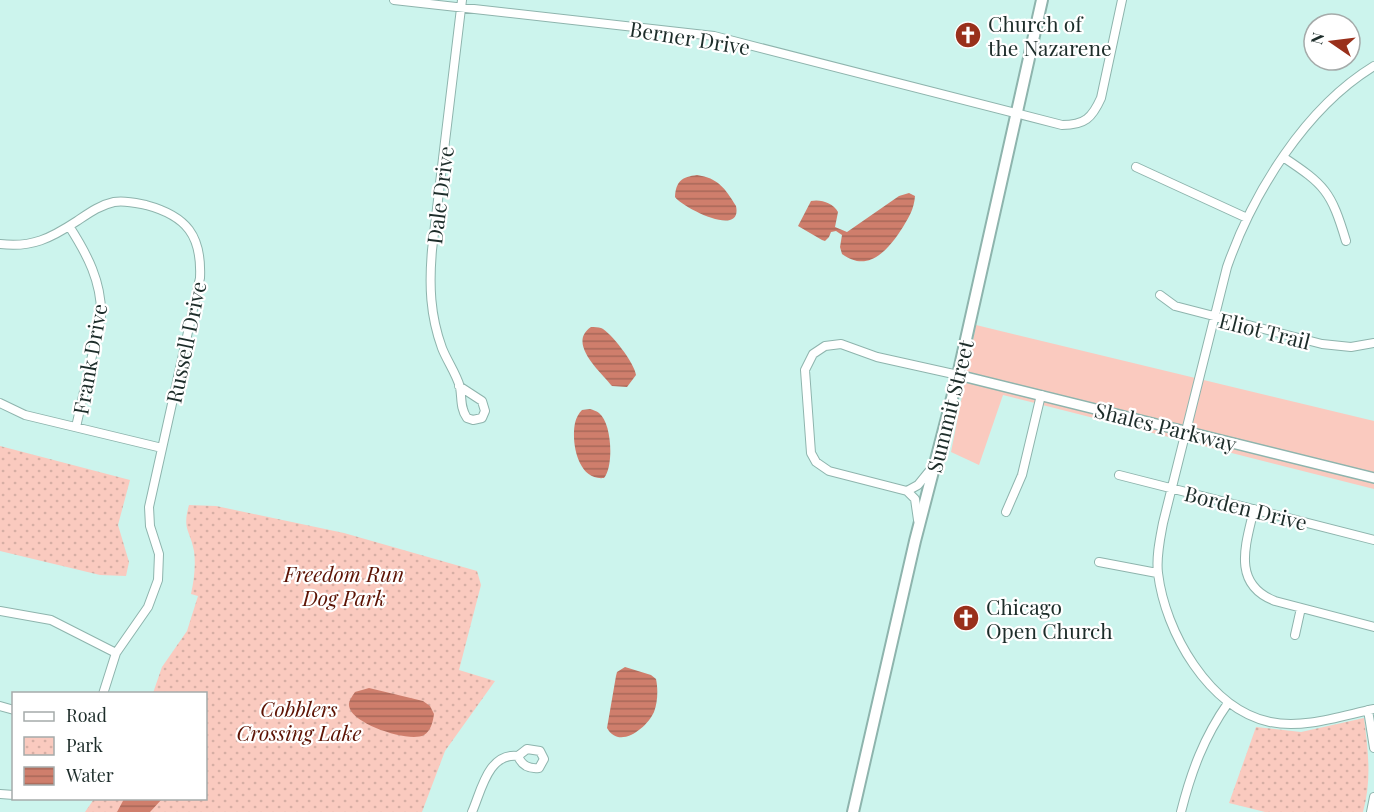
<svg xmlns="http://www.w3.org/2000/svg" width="1374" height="812" font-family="'Playfair Display',serif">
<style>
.grass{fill:#facabf}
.park{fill:url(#park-dots)}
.water{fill:url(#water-rules)}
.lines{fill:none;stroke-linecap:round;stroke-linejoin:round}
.minor-casing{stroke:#8eb4ad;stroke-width:10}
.tertiary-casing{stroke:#8eb4ad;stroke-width:12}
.secondary-casing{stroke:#8eb4ad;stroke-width:14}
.minor{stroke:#fff;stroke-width:8}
.tertiary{stroke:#fff;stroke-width:9}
.secondary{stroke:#fff;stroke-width:10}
.labels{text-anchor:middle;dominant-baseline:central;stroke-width:4.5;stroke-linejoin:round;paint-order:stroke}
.poi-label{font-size:21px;fill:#1d2d2a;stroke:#fff;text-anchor:start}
.street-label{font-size:21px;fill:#1d2d2a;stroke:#fff}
.park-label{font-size:21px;font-style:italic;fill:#5c1304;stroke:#fff}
</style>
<defs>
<pattern id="park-dots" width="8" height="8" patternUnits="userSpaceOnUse" patternTransform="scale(1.5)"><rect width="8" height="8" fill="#facabf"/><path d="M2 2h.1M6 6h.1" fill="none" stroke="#d6aea4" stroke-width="1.8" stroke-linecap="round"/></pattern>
<pattern id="water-rules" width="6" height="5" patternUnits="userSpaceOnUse" patternTransform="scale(1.5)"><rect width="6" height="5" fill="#cf7e6c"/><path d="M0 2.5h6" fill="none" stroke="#a76859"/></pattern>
</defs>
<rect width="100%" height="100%" fill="#ccf4ed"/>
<path class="grass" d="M 976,325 L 1374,421 L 1374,489 L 1003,395 L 979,465 L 951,452 Z"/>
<path class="park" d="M 0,446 L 130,480 L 118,525 L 129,562 L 126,576 L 100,575 L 0,551 Z
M 189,505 L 216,506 L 344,533 L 477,571 L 481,585 L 459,670 L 495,681 L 445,751 L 422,812 L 85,812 L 94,799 L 206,798 L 206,694 L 153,693 L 162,667 L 187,631 L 198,596 L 191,594 C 194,580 196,565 194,551 C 190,529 182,530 189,505 Z
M 1364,718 C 1368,750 1372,780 1363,812 L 1265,812 L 1229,803 L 1256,727 L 1301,732 Z"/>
<path class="water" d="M 697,175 C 718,178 725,188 736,206 C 743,239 682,207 675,197 C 676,181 682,177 697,175 Z
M 909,193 L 915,196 C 914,209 909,217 903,227 C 889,249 869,274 842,254 L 840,247 L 842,235 L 836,231 L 831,232 L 829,237 L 825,241 L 822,240 L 798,226 L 811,201 C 821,199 833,203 838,212 L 835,227 L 847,232 L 899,196 Z
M 591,327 C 594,327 598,327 601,328 C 611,332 635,364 636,375 L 627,387 L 612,386 C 600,371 567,343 591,327 Z
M 590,409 C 593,410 597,411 599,413 C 612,423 614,466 604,478 C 578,481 571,443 575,423 C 576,418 579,413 582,410 Z
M 625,667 L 651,675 L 656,679 C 658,688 658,702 654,712 C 647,728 619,750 607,728 L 616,676 L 617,672 Z
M 369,688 L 423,701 L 430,706 L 434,714 C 433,721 431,731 424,735 C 410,743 356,725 350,709 C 347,703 351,698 355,692 Z
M 124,799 L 126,798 L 162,799 L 150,812 L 117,812 Z"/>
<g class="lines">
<defs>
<path id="minor" d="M 394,0 L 714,36 L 1062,125 C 1085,125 1092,118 1101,98 L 1122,0
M 1374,66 C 1305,108 1253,193 1227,267 L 1163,523 C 1160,539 1156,557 1158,573 C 1165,632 1209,709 1270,722 C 1304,729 1341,716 1374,709
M 1283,157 C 1325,185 1331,191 1346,241
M 1136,167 L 1247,218
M 69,226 C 87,254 102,282 101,316 L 76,427
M 0,244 C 32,248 51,238 77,221 C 89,213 100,205 114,202 C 125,200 136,203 146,205 C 187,216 202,236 200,278 L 149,507 L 150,526 L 159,554 L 158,580 L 148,607 L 116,653 L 103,694
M 1160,295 L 1175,306 L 1322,344 L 1351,347 L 1374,343
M 459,386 L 482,401 L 485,411 L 482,418 L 473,420 L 467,418 C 460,408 462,398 460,387 C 456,373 447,361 442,348 C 430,315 429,285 432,250 L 462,0
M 0,403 L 25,415 L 162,448
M 1119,475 L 1374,540
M 907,491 L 829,471 L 816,462 L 811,453 L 805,370 L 813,354 L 825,346 L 841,344 L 877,357 L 958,375
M 1254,509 C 1246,544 1231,584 1275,601 L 1374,627
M 1006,512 L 1022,475 L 1041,395
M 918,520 L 915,499 L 907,491 L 918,485 L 931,469
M 1099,562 L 1157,573
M 0,611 L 51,620 L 116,653
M 1295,635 L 1301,608
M 0,706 L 14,710
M 1368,710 L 1374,748
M 0,794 L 14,795
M 472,812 C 481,792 488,752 518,756 L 527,749 L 540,751 L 544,759 L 539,768 C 529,769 522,766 518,756
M 1181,812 C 1191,772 1204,737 1228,703
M 1371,812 L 1374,797"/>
<path id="tertiary" d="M 958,375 L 1374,478"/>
<path id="secondary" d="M 853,812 L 915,541 L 958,375 L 1042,0"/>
</defs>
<use href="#minor" class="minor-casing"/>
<use href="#tertiary" class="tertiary-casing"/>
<use href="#secondary" class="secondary-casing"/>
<use href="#minor" class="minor"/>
<use href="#tertiary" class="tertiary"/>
<use href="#secondary" class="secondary"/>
</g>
<defs>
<symbol id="church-disc" viewBox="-11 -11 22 22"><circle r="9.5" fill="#99301b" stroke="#fff"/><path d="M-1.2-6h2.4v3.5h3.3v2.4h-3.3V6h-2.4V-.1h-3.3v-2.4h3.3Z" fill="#fff"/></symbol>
</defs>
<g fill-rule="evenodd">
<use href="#church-disc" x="953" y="20" width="30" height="30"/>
<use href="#church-disc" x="951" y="603" width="30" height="30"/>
</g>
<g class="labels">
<g class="poi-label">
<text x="988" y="23">Church of<tspan x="988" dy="24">the Nazarene</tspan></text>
<text x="986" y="606">Chicago<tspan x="986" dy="24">Open Church</tspan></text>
</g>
<g class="street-label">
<text transform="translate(690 37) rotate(9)">Berner Drive</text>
<text transform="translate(439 195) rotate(-83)">Dale Drive</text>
<text transform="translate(1265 330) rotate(14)">Eliot Trail</text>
<text transform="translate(185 342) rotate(-78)">Russell Drive</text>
<text transform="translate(89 359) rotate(-80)">Frank Drive</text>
<text transform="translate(949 406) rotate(-76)">Summit Street</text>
<text transform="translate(1166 426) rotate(14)">Shales Parkway</text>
<text transform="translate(1246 507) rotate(14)">Borden Drive</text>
</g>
<g class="park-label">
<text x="344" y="573">Freedom Run<tspan x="344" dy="24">Dog Park</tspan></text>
<text x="299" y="708">Cobblers<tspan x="299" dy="24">Crossing Lake</tspan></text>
</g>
</g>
<rect x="12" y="692" width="195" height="108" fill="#ffffff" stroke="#a5abaa" stroke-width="1.5"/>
<rect x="24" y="712" width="30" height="9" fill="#ffffff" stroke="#a5abaa" stroke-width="1.5"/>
<text x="66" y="722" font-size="18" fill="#1d2d2a">Road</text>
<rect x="24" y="737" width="30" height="18" fill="url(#park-dots)" stroke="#a5abaa" stroke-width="1.5"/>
<text x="66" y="752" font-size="18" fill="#1d2d2a">Park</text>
<rect x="24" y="767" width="30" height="18" fill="url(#water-rules)" stroke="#a5abaa" stroke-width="1.5"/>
<text x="66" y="782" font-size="18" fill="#1d2d2a">Water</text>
<g transform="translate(1332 42) rotate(284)"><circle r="28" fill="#ffffff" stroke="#a5abaa" stroke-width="1.5"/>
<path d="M0-4.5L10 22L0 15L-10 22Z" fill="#99301b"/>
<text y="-9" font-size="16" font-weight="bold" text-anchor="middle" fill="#1d2d2a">N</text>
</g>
</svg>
